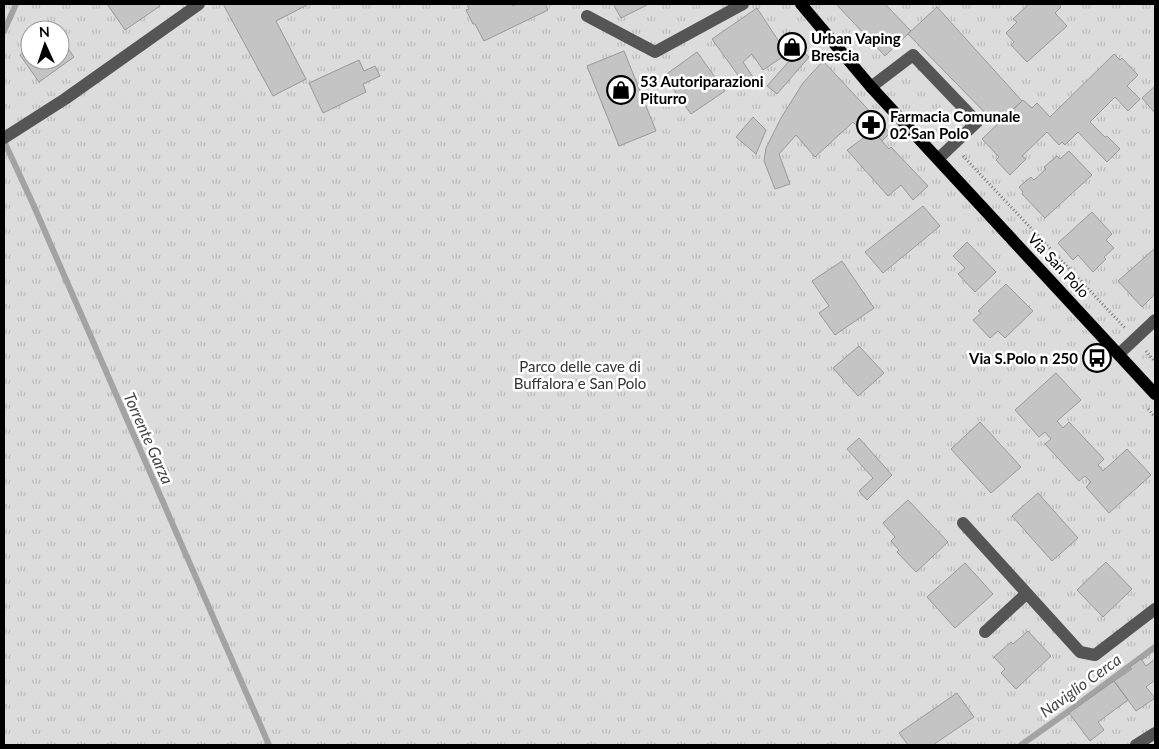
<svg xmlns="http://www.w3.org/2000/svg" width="1159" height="749" font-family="Lato,sans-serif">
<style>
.park{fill:url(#park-tufts);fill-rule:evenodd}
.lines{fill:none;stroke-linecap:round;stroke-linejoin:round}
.stream{stroke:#a3a3a3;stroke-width:6}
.building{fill:#c4c4c4;stroke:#999}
.major-casing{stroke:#dbdbdb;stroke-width:14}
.path{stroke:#777;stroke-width:3;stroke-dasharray:1 2.5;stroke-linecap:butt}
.minor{stroke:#555;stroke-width:12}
.major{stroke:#000;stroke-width:12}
.labels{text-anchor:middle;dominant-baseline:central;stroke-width:5;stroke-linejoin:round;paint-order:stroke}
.poi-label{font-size:15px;font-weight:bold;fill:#000;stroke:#fff;text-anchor:start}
.street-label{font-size:15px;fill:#000;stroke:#fff}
.park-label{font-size:15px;fill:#333;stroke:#fff}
.water-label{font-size:16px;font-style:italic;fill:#444;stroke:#fff}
</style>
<defs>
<pattern id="park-tufts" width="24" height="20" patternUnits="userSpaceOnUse" patternTransform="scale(1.25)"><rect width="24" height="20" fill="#dcdcdc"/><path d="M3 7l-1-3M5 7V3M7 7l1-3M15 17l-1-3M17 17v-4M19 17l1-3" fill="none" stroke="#bbb"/></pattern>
</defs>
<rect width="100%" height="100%" fill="#fff"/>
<path class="park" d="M 4,4 L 1155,4 L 1155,745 L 4,745 ZM 30,30 L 60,30 L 60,60 L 30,60 Z"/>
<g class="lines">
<path class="stream" d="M 4,31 L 16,4
M 4,141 L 33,204 L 269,745
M 1021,745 L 1076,706 L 1155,647"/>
</g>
<path class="building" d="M 107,4 L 158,4 L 160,6 L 125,30 Z
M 223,4 L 309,4 L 276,21 L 306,79 L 273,96 Z
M 467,4 L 512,4 L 513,6 L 517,4 L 545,4 L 548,10 L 484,41 L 475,24 L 473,24 L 466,10 L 469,9 Z
M 613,4 L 649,4 L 621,18 Z
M 836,4 L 885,4 L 911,31 L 885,56 Z
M 1029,4 L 1058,4 L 1061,7 L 1055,13 L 1067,26 L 1027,62 L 1011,45 L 1014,42 L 1006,33 L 1017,22 L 1013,19 Z
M 937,7 L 1022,101 L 997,125 L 908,34 Z
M 757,8 L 787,54 L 763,70 L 752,54 L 743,62 L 753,77 L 745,85 L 712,39 Z
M 60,37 L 74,57 L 39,82 L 20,55 L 30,48 L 30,60 L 60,60 Z
M 800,49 L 809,57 L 777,94 L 767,86 Z
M 624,51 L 656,131 L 619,146 L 587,66 Z
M 697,52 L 725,91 L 691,114 L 664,76 Z
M 1114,54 L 1120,60 L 1122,58 L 1138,75 L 1127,86 L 1140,99 L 1128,111 L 1115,97 L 1090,122 L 1105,137 L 1107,136 L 1120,149 L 1107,162 L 1078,132 L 1065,145 L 1062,142 L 1059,145 L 1047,132 L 1022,156 L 1026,159 L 1010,175 L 996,160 L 999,157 L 982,139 L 1023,100 L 1032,108 L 1037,103 L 1050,117 Z
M 359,60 L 364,71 L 375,66 L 380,76 L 363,84 L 366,92 L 323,113 L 309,83 Z
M 823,61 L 890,133 L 882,141 L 873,131 L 866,136 L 853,122 L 815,157 L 796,135 L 779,154 L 790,184 L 775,189 L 764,161 L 766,148 L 781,118 L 803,83 Z
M 1155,86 L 1155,113 L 1142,98 Z
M 753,117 L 766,130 L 756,154 L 736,137 Z
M 873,131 L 889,149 L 891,147 L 928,186 L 913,200 L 901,185 L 888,196 L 847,150 Z
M 1069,151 L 1092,175 L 1045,218 L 1022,194 L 1023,192 L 1019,187 L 1031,177 L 1034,180 L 1046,169 L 1044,167 L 1057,156 L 1060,159 Z
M 923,206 L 940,226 L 883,273 L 865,252 Z
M 1092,212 L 1112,234 L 1106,240 L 1114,248 L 1104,257 L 1106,259 L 1093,272 L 1078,255 L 1073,260 L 1058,243 Z
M 967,242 L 996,272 L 975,292 L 958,274 L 965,268 L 953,256 Z
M 1154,249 L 1155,251 L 1155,294 L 1142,307 L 1118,281 Z
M 842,261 L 874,308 L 835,335 L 819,313 L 829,306 L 812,281 Z
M 1006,284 L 1033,311 L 1005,338 L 998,331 L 990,338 L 973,320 L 981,313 L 978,311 Z
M 859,346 L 884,373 L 858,396 L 833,368 Z
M 1056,373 L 1081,400 L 1057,421 L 1063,428 L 1069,422 L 1104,459 L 1098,465 L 1103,471 L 1127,449 L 1151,475 L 1109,513 L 1086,487 L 1091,482 L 1085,476 L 1079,481 L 1045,444 L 1051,439 L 1045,432 L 1039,437 L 1015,410 Z
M 980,422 L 1021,467 L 991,493 L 951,449 Z
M 859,438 L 892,475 L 867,500 L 859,491 L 873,478 L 847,449 Z
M 1038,493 L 1078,538 L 1052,561 L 1012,516 Z
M 908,500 L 948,542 L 916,572 L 897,552 L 899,550 L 891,541 L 895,537 L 883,523 Z
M 1106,562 L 1132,589 L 1103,617 L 1077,590 Z
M 965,563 L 993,594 L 955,628 L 927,597 Z
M 1028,631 L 1051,656 L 1016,689 L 1001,673 L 1005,669 L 994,657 L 1011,642 L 1013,644 Z
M 1141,659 L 1146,666 L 1155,659 L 1155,680 L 1146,687 L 1155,698 L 1136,711 L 1114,681 L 1132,669 L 1130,667 Z
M 1114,681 L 1128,700 L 1098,722 L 1104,730 L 1090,741 L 1069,713 Z
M 957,693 L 974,717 L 933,745 L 908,745 L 899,733 Z"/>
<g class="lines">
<defs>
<path id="major" d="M 801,4 L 871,87 L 1155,394"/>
</defs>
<use href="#major" class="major-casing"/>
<path class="path" d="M 963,156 L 1125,328
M 1146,351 L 1155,362
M 1148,409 L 1155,417"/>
<path class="minor" d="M 587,16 L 655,52 L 743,4
M 871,87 L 913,55 L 977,122 L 938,159
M 4,138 L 65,99 L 199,4
M 1119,354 L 1155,320
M 963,523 L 1080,652 L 1095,655 L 1155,609
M 985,632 L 1026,594
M 1136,745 L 1155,733"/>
<use href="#major" class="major"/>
</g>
<defs>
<symbol id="shop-ring" viewBox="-11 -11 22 22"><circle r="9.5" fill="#fff" stroke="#000" stroke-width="1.5"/><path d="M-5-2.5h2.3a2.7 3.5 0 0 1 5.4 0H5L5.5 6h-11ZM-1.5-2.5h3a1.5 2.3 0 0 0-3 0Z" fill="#000"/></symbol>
<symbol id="pharmacy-ring" viewBox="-11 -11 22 22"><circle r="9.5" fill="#fff" stroke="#000" stroke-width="1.5"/><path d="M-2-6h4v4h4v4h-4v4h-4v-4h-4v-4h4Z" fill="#000"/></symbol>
<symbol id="bus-ring" viewBox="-11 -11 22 22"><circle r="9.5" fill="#fff" stroke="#000" stroke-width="1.5"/><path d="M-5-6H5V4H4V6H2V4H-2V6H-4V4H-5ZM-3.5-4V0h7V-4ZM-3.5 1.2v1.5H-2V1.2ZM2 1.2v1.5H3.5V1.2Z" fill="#000"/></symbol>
</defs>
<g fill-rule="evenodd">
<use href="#shop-ring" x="776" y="31" width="32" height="32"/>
<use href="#shop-ring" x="605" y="74" width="32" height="32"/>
<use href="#pharmacy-ring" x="855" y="109" width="32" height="32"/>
<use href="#bus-ring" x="1081" y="342" width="32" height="32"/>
</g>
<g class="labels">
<g class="poi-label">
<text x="811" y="38">Urban Vaping<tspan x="811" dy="17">Brescia</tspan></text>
<text x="640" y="81">53 Autoriparazioni<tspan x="640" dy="17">Piturro</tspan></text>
<text x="890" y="116">Farmacia Comunale<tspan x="890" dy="17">02 San Polo</tspan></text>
<text x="1078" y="358" text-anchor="end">Via S.Polo n 250</text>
</g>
<g class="street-label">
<text transform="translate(1059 265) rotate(47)">Via San Polo</text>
</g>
<g class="park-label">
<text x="580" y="366">Parco delle cave di<tspan x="580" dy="17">Buffalora e San Polo</tspan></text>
</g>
<g class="water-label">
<text transform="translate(149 438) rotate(66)">Torrente Garza</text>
<text transform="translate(1080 685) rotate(-36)">Naviglio Cerca</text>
</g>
</g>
<rect width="1159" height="749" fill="none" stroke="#000000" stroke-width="10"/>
<g transform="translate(45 45) rotate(357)"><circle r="24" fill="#ffffff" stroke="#999999"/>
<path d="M0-4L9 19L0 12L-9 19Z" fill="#000000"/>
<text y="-8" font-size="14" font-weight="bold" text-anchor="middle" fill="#000000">N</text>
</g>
</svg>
